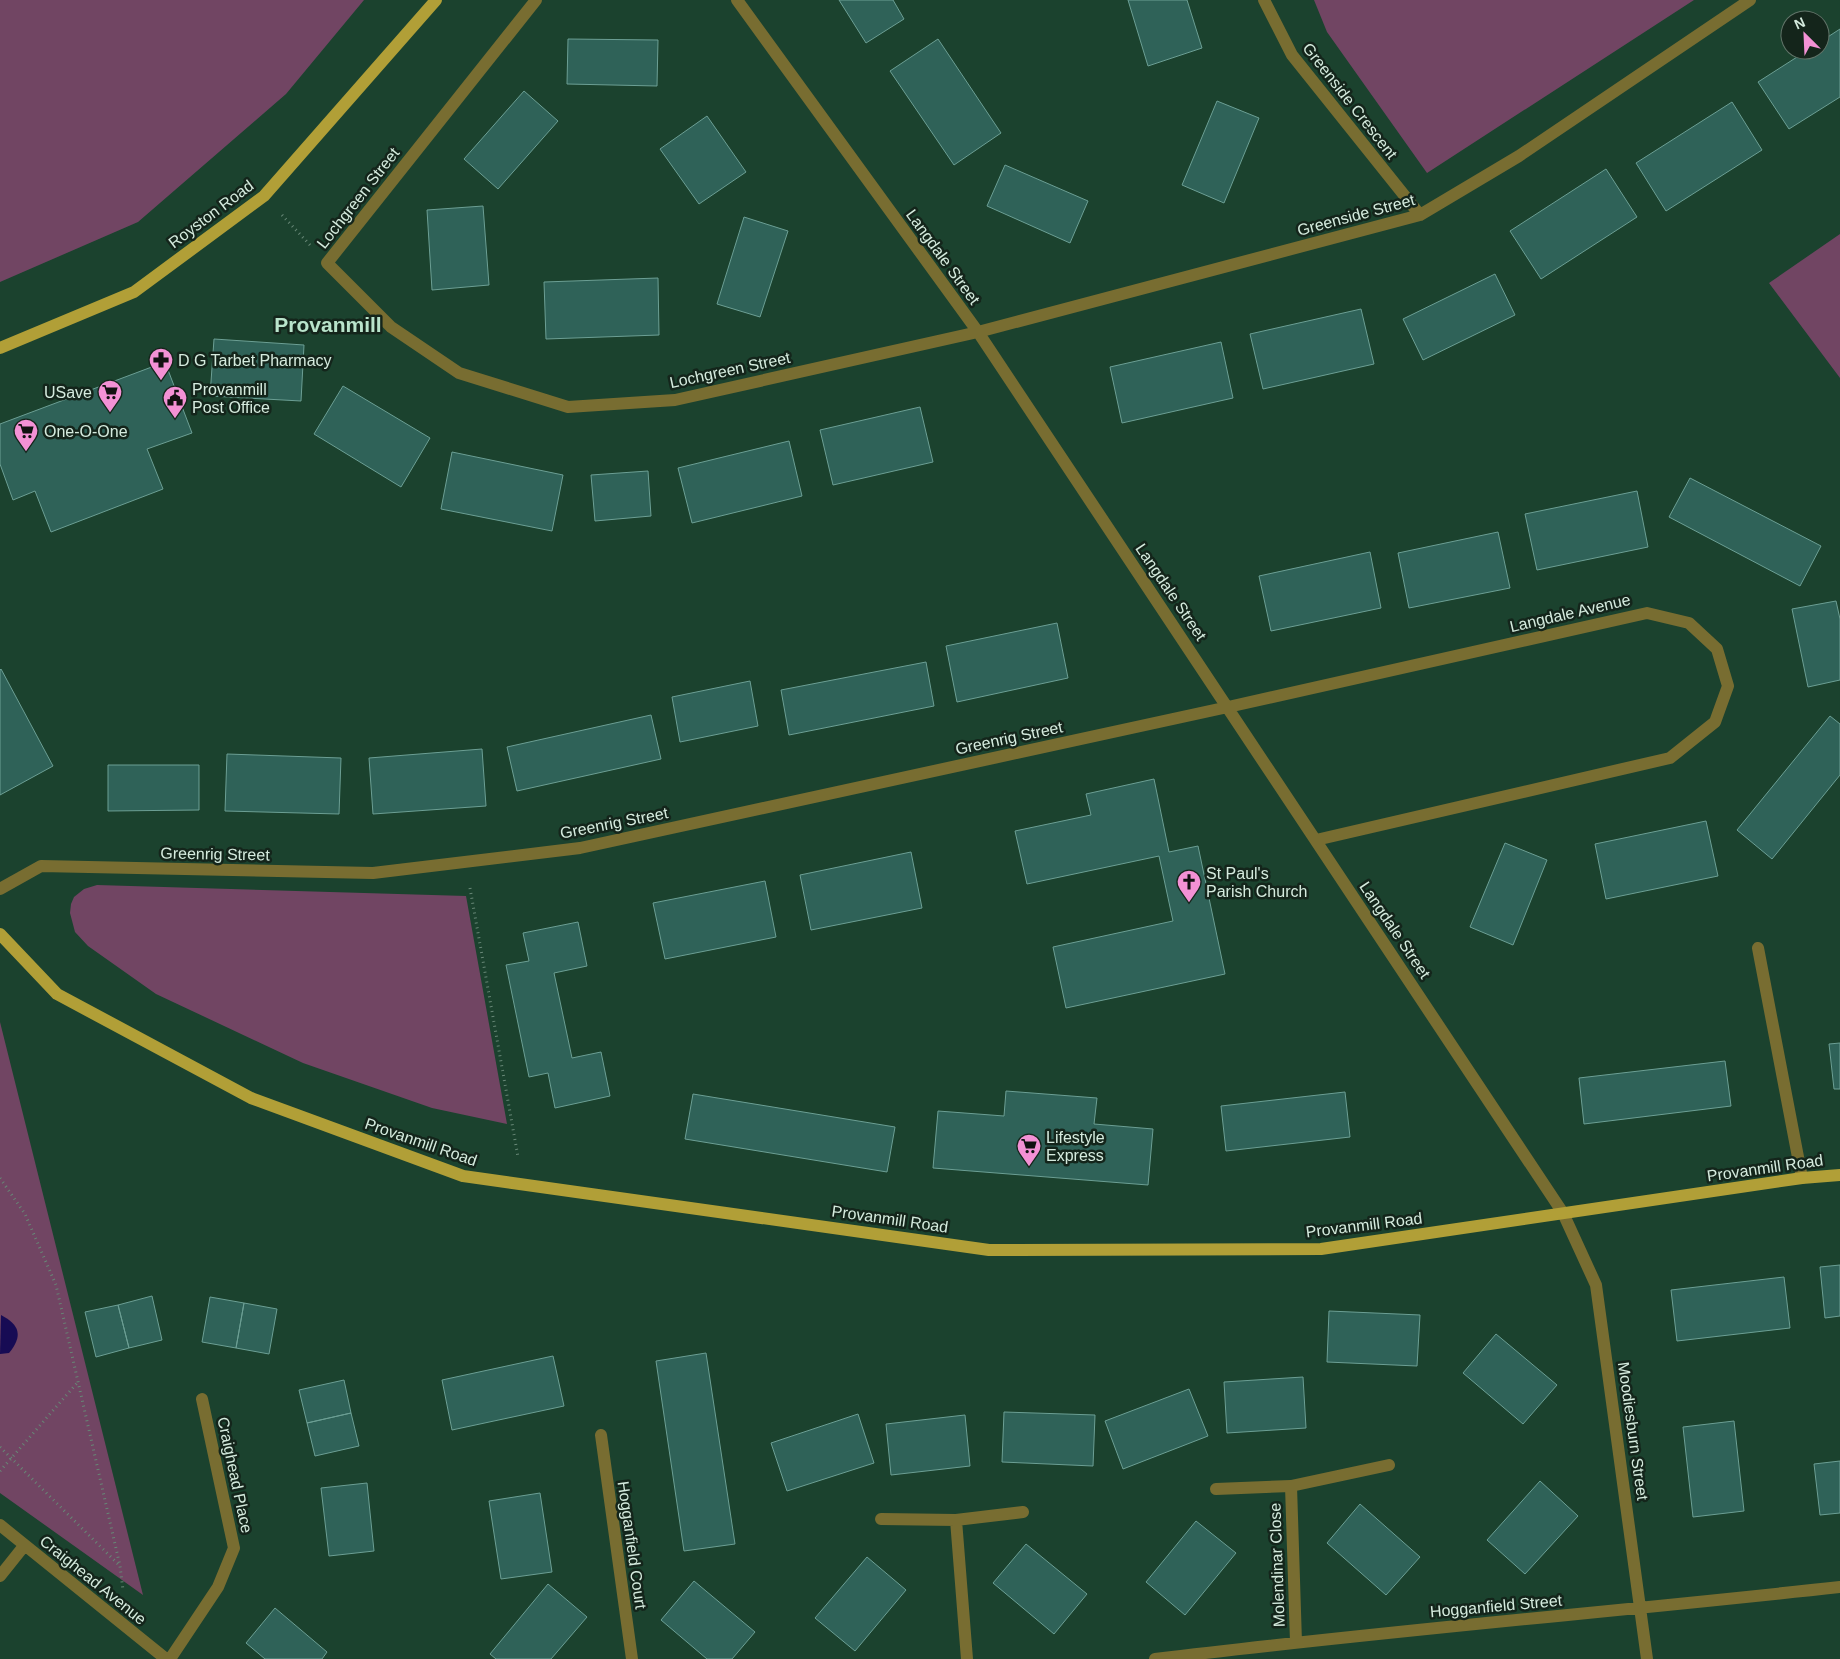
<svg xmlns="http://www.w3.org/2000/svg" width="1840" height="1659" font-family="Arial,sans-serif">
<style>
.green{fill:#714563}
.water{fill:#170b54}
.building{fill:#2f6258;stroke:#6c9f94}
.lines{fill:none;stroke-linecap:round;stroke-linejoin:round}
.path{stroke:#678776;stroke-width:3;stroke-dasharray:1 4;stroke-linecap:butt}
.minor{stroke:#786d31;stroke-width:12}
.major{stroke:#b19f37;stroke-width:12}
.labels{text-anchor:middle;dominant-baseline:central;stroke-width:5;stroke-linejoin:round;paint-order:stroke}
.street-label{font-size:16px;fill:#d5ebde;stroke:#14251b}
.poi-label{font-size:16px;fill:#d5ebde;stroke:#14251b;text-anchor:start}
.district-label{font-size:21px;font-weight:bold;fill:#b9e4cb;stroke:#14251b}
</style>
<rect width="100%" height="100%" fill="#1b422e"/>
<path class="green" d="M 0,0 L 364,0 L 286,94 L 138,222 L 0,282 Z
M 1314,0 L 1694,0 L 1427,173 L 1327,32 Z
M 1840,234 L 1840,378 L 1769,283 Z
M 97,885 L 466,896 L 507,1124 L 432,1108 L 303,1063 L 156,994 L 88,946 L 75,932 L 70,913 L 71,904 L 74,897 L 84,889 Z
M 0,1022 L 143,1595 L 0,1493 Z"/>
<path class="water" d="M 1,1315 C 20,1325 23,1336 9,1353 L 0,1354 Z"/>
<path class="building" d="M 839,0 L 893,0 L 904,19 L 866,43 Z
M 1128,0 L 1187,0 L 1202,48 L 1148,66 Z
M 1840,29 L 1840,97 L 1789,129 L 1758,82 L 1808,50 L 1820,50 L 1820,42 Z
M 568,39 L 658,40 L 657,86 L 567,84 Z
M 938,39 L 1001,133 L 954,165 L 890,71 Z
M 524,91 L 558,121 L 498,189 L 464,159 Z
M 1217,101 L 1259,118 L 1224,203 L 1182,185 Z
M 1732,102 L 1762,150 L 1666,211 L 1636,163 Z
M 707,116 L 746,172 L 699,204 L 660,149 Z
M 1005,165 L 1088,201 L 1070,243 L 987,206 Z
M 1606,169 L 1637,217 L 1541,279 L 1510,231 Z
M 483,206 L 489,285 L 432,290 L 427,210 Z
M 744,217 L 788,231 L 760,317 L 717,304 Z
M 1495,274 L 1515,315 L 1423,360 L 1403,319 Z
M 658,278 L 659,335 L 546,339 L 544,282 Z
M 1361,309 L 1374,364 L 1263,389 L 1250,334 Z
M 214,339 L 304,345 L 301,401 L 210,396 Z
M 1221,342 L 1233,398 L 1122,423 L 1110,367 Z
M 165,362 L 192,433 L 147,449 L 163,489 L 51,532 L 35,491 L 13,500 L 0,464 L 0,424 Z
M 343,386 L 430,438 L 401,487 L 314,434 Z
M 920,407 L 933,462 L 833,485 L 820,430 Z
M 789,441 L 802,496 L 692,523 L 678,468 Z
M 452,452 L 563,475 L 552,531 L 441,509 Z
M 648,471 L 651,516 L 595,521 L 591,475 Z
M 1690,478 L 1821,546 L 1800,586 L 1669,517 Z
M 1637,491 L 1648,547 L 1537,570 L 1525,514 Z
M 1498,532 L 1510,588 L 1409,608 L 1398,553 Z
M 1370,552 L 1381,608 L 1271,631 L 1259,576 Z
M 1836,601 L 1840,619 L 1840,680 L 1808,687 L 1792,609 Z
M 1057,623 L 1068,678 L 957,702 L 946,646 Z
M 926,662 L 934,706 L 789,735 L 781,690 Z
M 1,669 L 53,766 L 0,795 L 0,670 Z
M 750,681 L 758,726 L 680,742 L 672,697 Z
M 651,715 L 661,759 L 517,791 L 507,747 Z
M 1830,716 L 1840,724 L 1840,775 L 1772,859 L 1737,830 Z
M 482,749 L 486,806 L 373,814 L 369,758 Z
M 227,754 L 341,758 L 339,814 L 225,811 Z
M 108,765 L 199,765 L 199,810 L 108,811 Z
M 1154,779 L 1169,852 L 1198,846 L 1225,974 L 1066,1008 L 1053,947 L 1173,921 L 1159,856 L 1027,884 L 1015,831 L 1091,815 L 1086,794 Z
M 1706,821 L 1718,876 L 1606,899 L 1595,844 Z
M 1505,843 L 1547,860 L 1513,945 L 1470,927 Z
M 911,852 L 922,908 L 811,930 L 800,875 Z
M 765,881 L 776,937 L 665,959 L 653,903 Z
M 578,922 L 587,966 L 554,973 L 572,1058 L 601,1052 L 610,1096 L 555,1108 L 548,1073 L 529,1077 L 506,965 L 529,961 L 523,933 Z
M 1840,1043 L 1840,1089 L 1834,1089 L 1829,1044 Z
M 1725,1061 L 1731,1106 L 1584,1124 L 1579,1078 Z
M 1006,1091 L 1097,1098 L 1094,1124 L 1153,1129 L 1148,1185 L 933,1168 L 938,1111 L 1004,1116 Z
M 1345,1092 L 1350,1137 L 1226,1151 L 1221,1106 Z
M 693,1094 L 895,1127 L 887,1172 L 685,1139 Z
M 1840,1265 L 1840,1316 L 1825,1318 L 1820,1267 Z
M 1784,1277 L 1790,1328 L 1677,1341 L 1671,1290 Z
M 152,1296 L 162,1340 L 129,1348 L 118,1305 Z
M 210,1297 L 244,1303 L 236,1348 L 202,1342 Z
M 244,1303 L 277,1309 L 269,1354 L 236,1348 Z
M 118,1305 L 129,1348 L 96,1357 L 85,1312 Z
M 1329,1311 L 1420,1315 L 1417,1366 L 1327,1362 Z
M 1496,1334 L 1557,1385 L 1523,1424 L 1463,1373 Z
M 706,1353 L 735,1544 L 684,1551 L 656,1361 Z
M 553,1356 L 564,1406 L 452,1430 L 442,1380 Z
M 1303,1377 L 1306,1428 L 1227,1433 L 1224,1382 Z
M 344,1380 L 351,1413 L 307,1423 L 299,1390 Z
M 1189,1389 L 1208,1436 L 1123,1469 L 1105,1421 Z
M 1004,1412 L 1095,1415 L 1093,1466 L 1002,1462 Z
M 351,1413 L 359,1446 L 315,1456 L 307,1423 Z
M 858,1414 L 874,1463 L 787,1491 L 771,1443 Z
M 965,1415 L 970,1466 L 891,1475 L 886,1424 Z
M 1734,1421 L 1744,1511 L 1693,1517 L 1683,1427 Z
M 1840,1461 L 1840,1513 L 1820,1515 L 1814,1464 Z
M 1540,1481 L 1578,1516 L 1525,1574 L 1487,1540 Z
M 367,1483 L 374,1551 L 329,1556 L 321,1488 Z
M 540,1493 L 552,1572 L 501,1579 L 489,1501 Z
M 1360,1504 L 1420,1557 L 1386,1595 L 1327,1543 Z
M 1196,1521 L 1236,1553 L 1185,1615 L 1146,1582 Z
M 1026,1544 L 1087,1594 L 1054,1634 L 993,1583 Z
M 867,1557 L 906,1590 L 855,1651 L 815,1618 Z
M 694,1581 L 755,1632 L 732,1659 L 707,1659 L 661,1620 Z
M 548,1584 L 587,1617 L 551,1659 L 496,1659 L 490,1654 Z
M 275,1608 L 327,1652 L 322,1659 L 265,1659 L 246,1643 Z"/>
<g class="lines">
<path class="path" d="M 282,215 L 310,245
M 470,888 L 518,1157
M 0,1178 L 25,1214 L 56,1285 L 120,1566 L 123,1590
M 0,1447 L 120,1566
M 0,1471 L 78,1382"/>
<path class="minor" d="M 536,0 L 327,263 L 391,327 L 459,373 L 568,407 L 675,400 L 978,332 L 1420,215 L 1519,156 L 1750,0
M 737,0 L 978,332 L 1563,1213 L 1596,1285 L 1647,1659
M 1264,0 L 1292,55 L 1420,215
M 0,889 L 41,866 L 373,873 L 580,848 L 1228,707 L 1647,613 L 1689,623 L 1717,649 L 1728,686 L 1715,722 L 1670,758 L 1316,840
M 1758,948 L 1802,1178
M 601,1435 L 632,1659
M 1291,1486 L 1296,1642
M 1216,1489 L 1291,1486 L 1389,1465
M 881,1519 L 956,1520 L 1023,1512
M 956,1520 L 967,1659
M 0,1525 L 166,1659
M 0,1576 L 24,1546
M 170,1659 L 218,1587 L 234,1548 L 202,1399
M 1155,1659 C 1383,1631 1612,1612 1840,1587"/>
<path class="major" d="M 0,348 L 134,292 L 264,196 L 436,0
M 0,934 L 57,994 L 251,1098 L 463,1176 L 989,1250 L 1321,1249 L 1802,1178 L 1840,1175"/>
</g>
<defs>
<symbol id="pharmacy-pin" viewBox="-11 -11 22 30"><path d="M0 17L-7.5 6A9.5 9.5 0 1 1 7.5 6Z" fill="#f391d5" stroke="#14251b"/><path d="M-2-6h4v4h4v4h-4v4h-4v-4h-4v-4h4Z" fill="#111"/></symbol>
<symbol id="supermarket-pin" viewBox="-11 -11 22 30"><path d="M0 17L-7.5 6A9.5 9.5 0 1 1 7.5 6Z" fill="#f391d5" stroke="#14251b"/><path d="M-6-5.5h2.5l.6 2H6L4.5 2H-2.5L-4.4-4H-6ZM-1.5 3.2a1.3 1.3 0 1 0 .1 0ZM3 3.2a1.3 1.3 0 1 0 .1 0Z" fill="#111"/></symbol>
<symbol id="civic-pin" viewBox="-11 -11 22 30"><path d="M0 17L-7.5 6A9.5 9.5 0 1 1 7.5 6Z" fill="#f391d5" stroke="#14251b"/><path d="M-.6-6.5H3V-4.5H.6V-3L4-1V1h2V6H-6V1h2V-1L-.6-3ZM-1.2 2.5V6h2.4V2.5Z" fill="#111"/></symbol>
<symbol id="church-pin" viewBox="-11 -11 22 30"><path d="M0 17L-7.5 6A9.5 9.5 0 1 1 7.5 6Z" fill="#f391d5" stroke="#14251b"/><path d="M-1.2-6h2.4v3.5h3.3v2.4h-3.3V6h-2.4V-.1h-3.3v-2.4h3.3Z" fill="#111"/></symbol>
</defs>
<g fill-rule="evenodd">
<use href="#pharmacy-pin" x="147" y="346" width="28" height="38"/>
<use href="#supermarket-pin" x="96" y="378" width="28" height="38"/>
<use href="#civic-pin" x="161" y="384" width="28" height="38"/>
<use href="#supermarket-pin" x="12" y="417" width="28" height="38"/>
<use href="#church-pin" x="1175" y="868" width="28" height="38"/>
<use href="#supermarket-pin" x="1015" y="1132" width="28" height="38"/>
</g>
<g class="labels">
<g class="street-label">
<text transform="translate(1350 101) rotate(52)">Greenside Crescent</text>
<text transform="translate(358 198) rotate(-52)">Lochgreen Street</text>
<text transform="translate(211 214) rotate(-37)">Royston Road</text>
<text transform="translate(1356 215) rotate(-15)">Greenside Street</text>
<text transform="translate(943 257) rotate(54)">Langdale Street</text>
<text transform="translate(730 370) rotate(-12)">Lochgreen Street</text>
<text transform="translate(1171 592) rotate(56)">Langdale Street</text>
<text transform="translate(1570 613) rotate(-13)">Langdale Avenue</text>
<text transform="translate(1009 738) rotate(-12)">Greenrig Street</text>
<text transform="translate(614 823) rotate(-11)">Greenrig Street</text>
<text transform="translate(215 854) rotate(1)">Greenrig Street</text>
<text transform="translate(1395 930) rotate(56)">Langdale Street</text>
<text transform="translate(421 1142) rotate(19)">Provanmill Road</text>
<text transform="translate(1765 1168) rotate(-8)">Provanmill Road</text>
<text transform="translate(890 1219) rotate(8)">Provanmill Road</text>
<text transform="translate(1364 1225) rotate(-7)">Provanmill Road</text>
<text transform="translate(1633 1431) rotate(82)">Moodiesburn Street</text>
<text transform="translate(235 1475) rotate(78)">Craighead Place</text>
<text transform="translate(632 1545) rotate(82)">Hogganfield Court</text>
<text transform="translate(1277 1565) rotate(-92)">Molendinar Close</text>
<text transform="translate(93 1580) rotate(39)">Craighead Avenue</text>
<text transform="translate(1496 1606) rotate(-5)">Hogganfield Street</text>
</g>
<g class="poi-label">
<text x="178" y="360">D G Tarbet Pharmacy</text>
<text x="192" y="389">Provanmill<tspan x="192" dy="18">Post Office</tspan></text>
<text x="92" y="392" text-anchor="end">USave</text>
<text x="44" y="431">One-O-One</text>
<text x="1206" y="873">St Paul's<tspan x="1206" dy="18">Parish Church</tspan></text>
<text x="1046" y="1137">Lifestyle<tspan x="1046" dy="18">Express</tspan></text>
</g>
<g class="district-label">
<text x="328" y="324">Provanmill</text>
</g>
</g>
<g transform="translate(1805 35) rotate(336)"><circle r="24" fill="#14251b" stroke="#617469"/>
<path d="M0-4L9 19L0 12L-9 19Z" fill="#f391d5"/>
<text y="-8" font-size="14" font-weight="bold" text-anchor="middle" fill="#d5ebde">N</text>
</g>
</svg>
